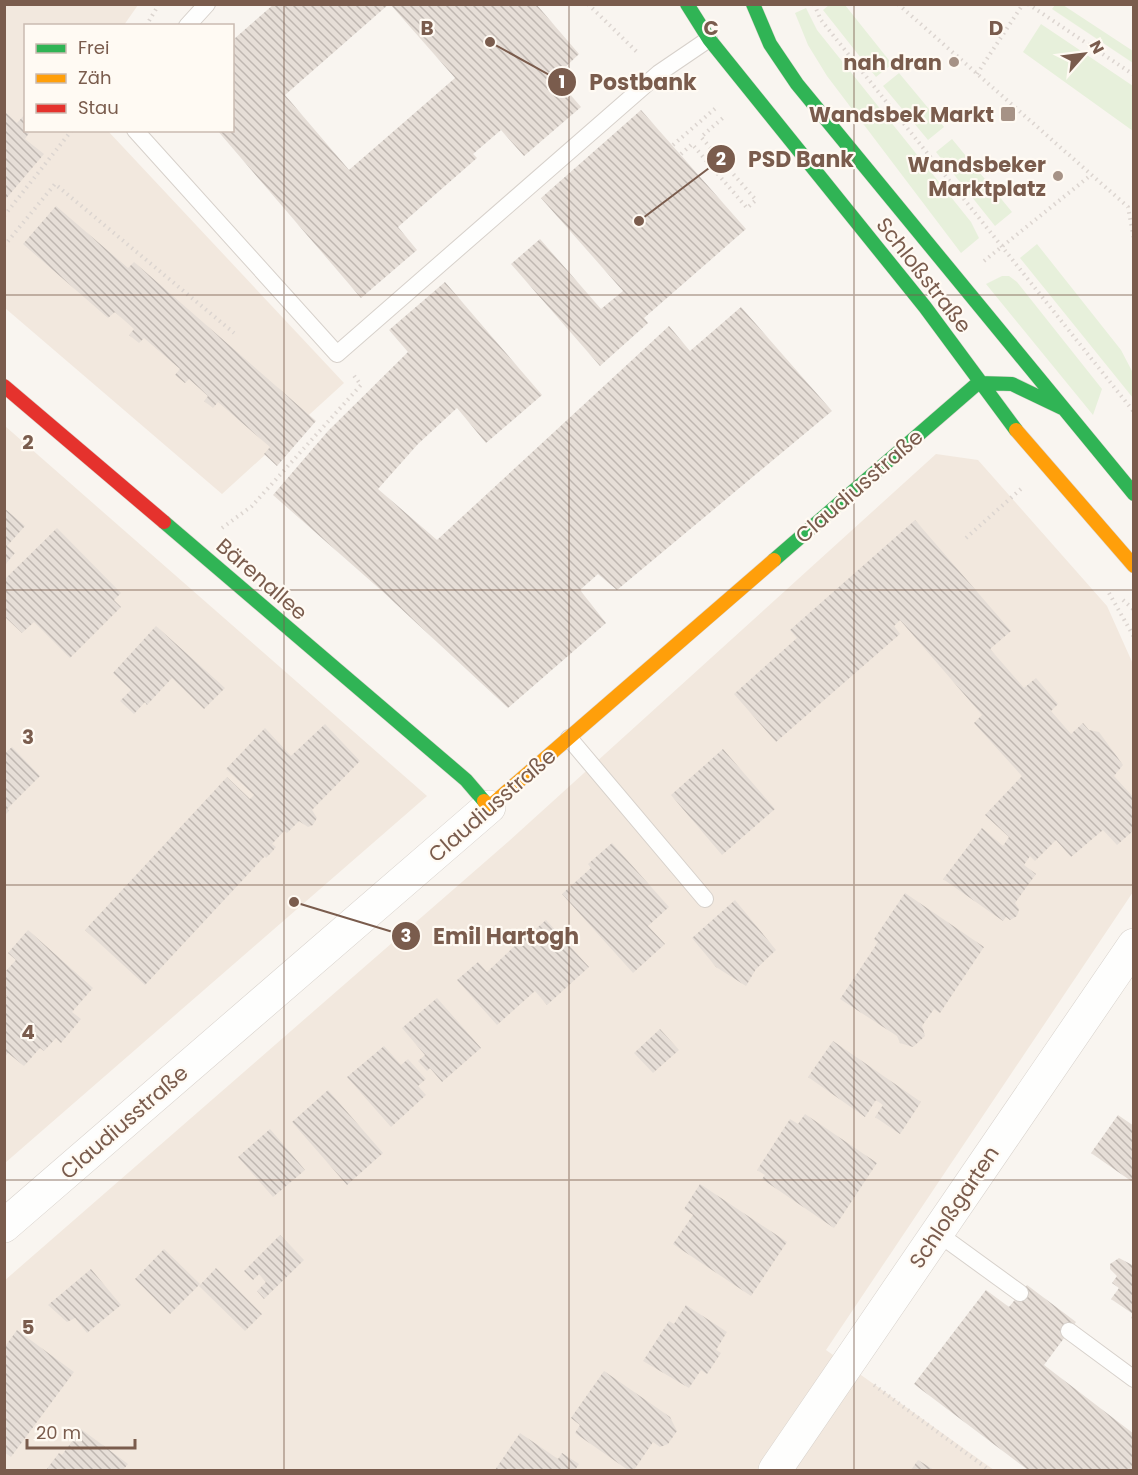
<svg xmlns="http://www.w3.org/2000/svg" width="1138" height="1475" font-family="Poppins,sans-serif">
<style>
.residential{fill:#f2e8de}
.green{fill:#e7f0db}
.building{fill:url(#building-back-hatch)}
.lines{fill:none;stroke-linecap:round;stroke-linejoin:round}
.lane-casing{stroke:#d7d1cb;stroke-width:18}
.street-casing{stroke:#d7d1cb;stroke-width:34}
.fast-casing{stroke:#d9d2cb;stroke-width:15}
.slow-casing{stroke:#d9d2cb;stroke-width:15}
.jam-casing{stroke:#d9d2cb;stroke-width:15}
.path{stroke:#dcd5d0;stroke-width:4;stroke-dasharray:1.5 4.5;stroke-linecap:butt}
.lane{stroke:#fefefd;stroke-width:16}
.street{stroke:#fefefd;stroke-width:33}
.fast{stroke:#30b455;stroke-width:14}
.slow{stroke:#ff9f0a;stroke-width:14}
.jam{stroke:#e5322d;stroke-width:14}
.grid{fill:none;stroke:#7a5c4d;stroke-width:1.5;stroke-opacity:0.55}
.poi-dot{fill:#a69286;stroke:#fffaf3;stroke-width:2}
.labels{text-anchor:middle;dominant-baseline:central;stroke-width:4.5;stroke-linejoin:round;paint-order:stroke}
.poi-label{font-size:21px;font-weight:bold;fill:#7a5c4d;stroke:#fffaf3;text-anchor:end}
.street-label{font-size:21px;fill:#7a5c4d;stroke:#fffaf3}
.grid-label{font-size:20px;text-anchor:middle;font-weight:bold;fill:#7a5c4d;stroke:#fffaf3;stroke-width:4.5;stroke-linejoin:round;paint-order:stroke}
.leader{fill:none;stroke:#7a5c4d;stroke-width:2}
.callout-dot{fill:#7a5c4d;stroke:#fffaf3;stroke-width:2}
.mark-label{font-size:18px;text-anchor:middle;font-weight:bold;fill:#fff}
.callout-label{font-size:22px;text-anchor:middle;font-weight:bold;fill:#7a5c4d;stroke:#fffaf3;stroke-width:4.5;stroke-linejoin:round;paint-order:stroke}
</style>
<defs>
<pattern id="building-back-hatch" width="6" height="6" patternUnits="userSpaceOnUse" patternTransform="scale(1.5)"><rect width="6" height="6" fill="#e6ded7"/><path d="M-1 5l2 2M0 0l6 6M5-1l2 2" fill="none" stroke="#bfb7b1"/></pattern>
</defs>
<rect width="100%" height="100%" fill="#f9f5f0"/>
<path class="residential" d="M 5,5 L 138,5 L 124,25 L 26,26 L 26,130 L 108,131 L 344,383 L 222,494 L 5,308 Z
M 5,426 L 427,796 L 5,1163 Z
M 936,454 L 978,460 L 1107,606 L 1133,664 L 1133,892 L 826,1350 L 994,1470 L 5,1470 L 4,1281 L 509,841 Z"/>
<path class="green" d="M 829,5 L 845,5 L 892,64 L 876,77 L 823,10 Z
M 1055,5 L 1063,5 L 1133,51 L 1133,63 L 1052,9 Z
M 806,8 L 817,30 L 971,222 L 979,238 L 961,253 L 827,76 L 808,45 L 795,13 Z
M 1041,24 L 1133,86 L 1133,131 L 1023,52 Z
M 899,73 L 944,127 L 928,140 L 883,86 Z
M 952,139 L 1012,212 L 995,226 L 936,152 Z
M 1037,244 L 1121,350 L 1133,373 L 1133,398 L 1020,258 Z
M 1002,276 L 1009,276 L 1017,282 L 1102,389 L 1093,415 L 986,284 Z"/>
<path class="building" d="M 274,4 L 389,4 L 285,95 L 349,170 L 455,78 L 390,4 L 536,4 L 579,54 L 555,77 L 581,107 L 524,156 L 501,130 L 473,154 L 477,158 L 398,227 L 417,250 L 361,298 L 217,130 L 232,130 L 232,37 L 234,39 Z
M 641,110 L 746,229 L 644,318 L 648,323 L 600,366 L 511,264 L 540,239 L 601,309 L 623,291 L 541,198 Z
M 4,111 L 17,123 L 26,113 L 26,131 L 29,133 L 25,139 L 44,154 L 4,201 Z
M 56,206 L 128,268 L 134,262 L 316,421 L 277,466 L 264,454 L 270,447 L 248,428 L 218,402 L 213,408 L 204,401 L 208,396 L 189,379 L 185,383 L 175,375 L 180,369 L 144,338 L 139,343 L 129,335 L 134,329 L 115,312 L 108,318 L 23,244 Z
M 445,282 L 542,395 L 486,443 L 457,408 L 418,444 L 378,489 L 437,540 L 669,326 L 690,351 L 741,307 L 832,411 L 617,590 L 598,574 L 580,590 L 606,623 L 508,708 L 382,591 L 273,495 L 328,431 L 408,352 L 389,330 Z
M 4,508 L 25,526 L 7,546 L 15,553 L 4,566 Z
M 915,520 L 1011,631 L 990,649 L 1024,688 L 1036,678 L 1058,704 L 1051,711 L 1071,734 L 1083,723 L 1089,730 L 1099,732 L 1123,765 L 1114,776 L 1134,798 L 1134,830 L 1117,845 L 1103,830 L 1071,857 L 1056,840 L 1035,861 L 1030,856 L 1024,865 L 1036,874 L 1015,903 L 1019,909 L 1017,916 L 1010,920 L 1006,917 L 1003,921 L 943,879 L 982,828 L 1003,846 L 1009,837 L 985,815 L 1022,776 L 974,723 L 982,715 L 900,620 L 894,626 L 900,634 L 776,742 L 734,694 L 797,638 L 790,630 Z
M 57,528 L 121,593 L 114,600 L 121,607 L 70,658 L 34,622 L 22,633 L 4,616 L 4,580 Z
M 156,626 L 225,688 L 204,709 L 172,678 L 147,705 L 145,702 L 134,714 L 120,701 L 131,690 L 113,673 Z
M 325,724 L 360,761 L 312,810 L 317,818 L 313,825 L 308,827 L 299,821 L 287,833 L 284,831 L 272,844 L 276,847 L 271,853 L 266,858 L 265,856 L 145,985 L 85,930 L 227,777 L 250,799 L 254,795 L 226,769 L 265,728 L 291,756 Z
M 12,747 L 40,776 L 7,809 L 9,811 L 4,816 L 4,754 Z
M 723,749 L 775,809 L 722,855 L 671,795 Z
M 612,843 L 669,907 L 648,926 L 665,944 L 633,973 L 562,894 L 591,868 L 588,864 Z
M 905,893 L 984,947 L 940,1013 L 934,1009 L 922,1026 L 925,1036 L 913,1047 L 900,1043 L 897,1036 L 840,999 L 878,942 L 874,939 Z
M 735,900 L 776,950 L 756,969 L 746,986 L 716,967 L 692,938 Z
M 546,920 L 589,967 L 547,1005 L 535,991 L 497,1025 L 457,980 L 478,962 L 487,972 L 519,942 L 517,940 L 528,930 L 530,934 Z
M 28,930 L 93,988 L 72,1012 L 81,1019 L 61,1043 L 56,1038 L 44,1051 L 40,1048 L 24,1066 L 8,1053 L 4,1058 L 4,1000 L 7,996 L 4,994 L 4,973 L 16,960 L 8,953 Z
M 437,998 L 481,1048 L 442,1082 L 430,1068 L 427,1071 L 418,1061 L 425,1055 L 402,1028 Z
M 660,1029 L 679,1050 L 653,1073 L 634,1053 Z
M 833,1041 L 921,1102 L 900,1134 L 875,1117 L 883,1105 L 876,1100 L 865,1117 L 808,1077 Z
M 384,1046 L 401,1065 L 408,1059 L 426,1079 L 418,1086 L 426,1095 L 391,1127 L 347,1077 Z
M 328,1090 L 383,1153 L 347,1185 L 292,1122 Z
M 805,1114 L 877,1163 L 834,1228 L 762,1179 L 765,1175 L 757,1170 L 790,1119 L 798,1124 Z
M 1118,1115 L 1134,1126 L 1134,1183 L 1091,1153 Z
M 270,1129 L 305,1170 L 273,1197 L 238,1157 Z
M 700,1184 L 787,1242 L 751,1296 L 673,1244 L 693,1215 L 684,1209 Z
M 280,1235 L 304,1260 L 264,1299 L 257,1291 L 266,1282 L 259,1274 L 253,1280 L 244,1271 Z
M 164,1249 L 200,1284 L 170,1314 L 135,1279 Z
M 1119,1258 L 1134,1266 L 1134,1320 L 1131,1318 L 1133,1314 L 1111,1299 L 1119,1288 L 1112,1283 L 1117,1276 L 1110,1269 L 1110,1264 Z
M 216,1268 L 262,1314 L 245,1331 L 199,1286 Z
M 91,1269 L 121,1305 L 87,1333 L 75,1318 L 67,1322 L 48,1305 Z
M 1027,1285 L 1076,1322 L 1044,1365 L 1134,1434 L 1134,1470 L 1028,1470 L 914,1384 L 986,1290 L 1009,1307 Z
M 686,1305 L 727,1332 L 716,1350 L 721,1353 L 707,1374 L 701,1370 L 689,1388 L 643,1361 L 669,1321 L 674,1324 Z
M 17,1330 L 74,1372 L 11,1457 L 4,1452 L 4,1348 Z
M 604,1371 L 670,1417 L 677,1431 L 668,1444 L 660,1447 L 653,1442 L 634,1470 L 628,1470 L 575,1433 L 580,1425 L 571,1418 Z
M 81,1429 L 128,1464 L 123,1470 L 46,1470 L 59,1453 L 62,1455 Z
M 520,1433 L 558,1459 L 562,1453 L 579,1464 L 575,1470 L 495,1470 Z
M 918,1460 L 934,1470 L 911,1470 Z"/>
<g class="lines">
<defs>
<path id="lane" d="M 187,26 L 207,4
M 135,130 L 337,354 L 659,73 L 709,39
M 569,738 L 705,899
M 936,1232 L 1020,1293
M 1069,1331 L 1134,1379"/>
<path id="street" d="M 4,1226 L 489,807
M 775,1470 L 1134,945"/>
<path id="fast" d="M 687,4 L 709,39 L 925,307 L 1016,430
M 753,4 L 770,44 L 797,84 L 1134,494
M 164,522 L 466,780 L 484,801
M 774,560 L 978,383 L 1012,384 L 1062,408"/>
<path id="slow" d="M 1016,430 L 1134,566
M 484,801 L 489,807 L 774,560"/>
<path id="jam" d="M 4,386 L 164,522"/>
</defs>
<use href="#lane" class="lane-casing"/>
<use href="#street" class="street-casing"/>
<use href="#fast" class="fast-casing"/>
<use href="#slow" class="slow-casing"/>
<use href="#jam" class="jam-casing"/>
<path class="path" d="M 588,4 L 639,54
M 814,4 L 821,20 L 1134,412
M 898,4 L 1128,207 L 1134,239
M 1028,4 L 1134,75
M 146,26 L 159,4
M 977,74 L 1023,4
M 673,145 L 718,106
M 681,154 L 692,144 L 747,208 L 756,200 L 701,137 L 725,116
M 4,216 L 72,130
M 4,246 L 55,184 L 234,333
M 984,261 L 1091,175
M 222,528 L 252,506 L 361,385 L 352,373
M 966,538 L 1021,489
M 1109,593 L 1134,637
M 1123,600 L 1134,610
M 874,1385 L 989,1470"/>
<use href="#lane" class="lane"/>
<use href="#street" class="street"/>
<use href="#fast" class="fast"/>
<use href="#slow" class="slow"/>
<use href="#jam" class="jam"/>
</g>
<path class="grid" d="M 284,4 L 284,1470M 569,4 L 569,1470M 854,4 L 854,1470M 4,295 L 1134,295M 4,590 L 1134,590M 4,885 L 1134,885M 4,1180 L 1134,1180"/>
<g class="poi-dot">
<circle cx="954" cy="62" r="6"/>
<rect x="1000" y="106" width="16" height="16" rx="3"/>
<circle cx="1058" cy="176" r="6"/>
</g>
<g class="labels">
<g class="poi-label">
<text x="942" y="62">nah dran</text>
<text x="994" y="114">Wandsbek Markt</text>
<text x="1046" y="164">Wandsbeker<tspan x="1046" dy="24">Marktplatz</tspan></text>
</g>
<g class="street-label">
<text transform="translate(924 275) rotate(52)">Schloßstraße</text>
<text transform="translate(859 486) rotate(-41)">Claudiusstraße</text>
<text transform="translate(262 579) rotate(41)">Bärenallee</text>
<text transform="translate(492 805) rotate(-41)">Claudiusstraße</text>
<text transform="translate(124 1122) rotate(-41)">Claudiusstraße</text>
<text transform="translate(954 1207) rotate(-56)">Schloßgarten</text>
</g>
</g>
<g class="grid-label">
<text x="427" y="35">B</text>
<text x="711" y="35">C</text>
<text x="996" y="35">D</text>
<text x="28" y="449">2</text>
<text x="28" y="744">3</text>
<text x="28" y="1039">4</text>
<text x="28" y="1334">5</text>
</g>
<path class="leader" d="M490 42L562 82M639 221L721 159M294 902L406 936"/>
<g class="callout-dot">
<circle cx="490" cy="42" r="6"/>
<circle cx="639" cy="221" r="6"/>
<circle cx="294" cy="902" r="6"/>
<circle cx="562" cy="82" r="15"/>
<circle cx="721" cy="159" r="15"/>
<circle cx="406" cy="936" r="15"/>
</g>
<g class="mark-label">
<text x="562" y="88">1</text>
<text x="721" y="165">2</text>
<text x="406" y="942">3</text>
</g>
<g class="callout-label">
<text x="643" y="90">Postbank</text>
<text x="801" y="167">PSD Bank</text>
<text x="506" y="944">Emil Hartogh</text>
</g>
<rect width="1138" height="1475" fill="none" stroke="#7a5c4d" stroke-width="12"/>
<rect x="24" y="24" width="210" height="108" fill="#fffaf3" stroke="#cabbb1" stroke-width="1.5"/>
<rect x="36" y="44" width="30" height="9" fill="#30b455" stroke="#cabbb1" stroke-width="1.5"/>
<text x="78" y="54" font-size="18" fill="#7a5c4d">Frei</text>
<rect x="36" y="74" width="30" height="9" fill="#ff9f0a" stroke="#cabbb1" stroke-width="1.5"/>
<text x="78" y="84" font-size="18" fill="#7a5c4d">Zäh</text>
<rect x="36" y="104" width="30" height="9" fill="#e5322d" stroke="#cabbb1" stroke-width="1.5"/>
<text x="78" y="114" font-size="18" fill="#7a5c4d">Stau</text>
<g transform="translate(1084 54) rotate(62)" stroke="#fffaf3" stroke-width="4.5" paint-order="stroke">
<path d="M0-4.5L10 22L0 15L-10 22Z" fill="#7a5c4d"/>
<text y="-9" font-size="16" font-weight="bold" text-anchor="middle" fill="#7a5c4d">N</text>
</g>
<path d="M27 1439v9h108v-9" fill="none" stroke="#7a5c4d" stroke-width="3"/>
<text x="36" y="1439" font-size="18" fill="#7a5c4d" stroke="#fffaf3" stroke-width="4.5" paint-order="stroke">20 m</text>
</svg>
